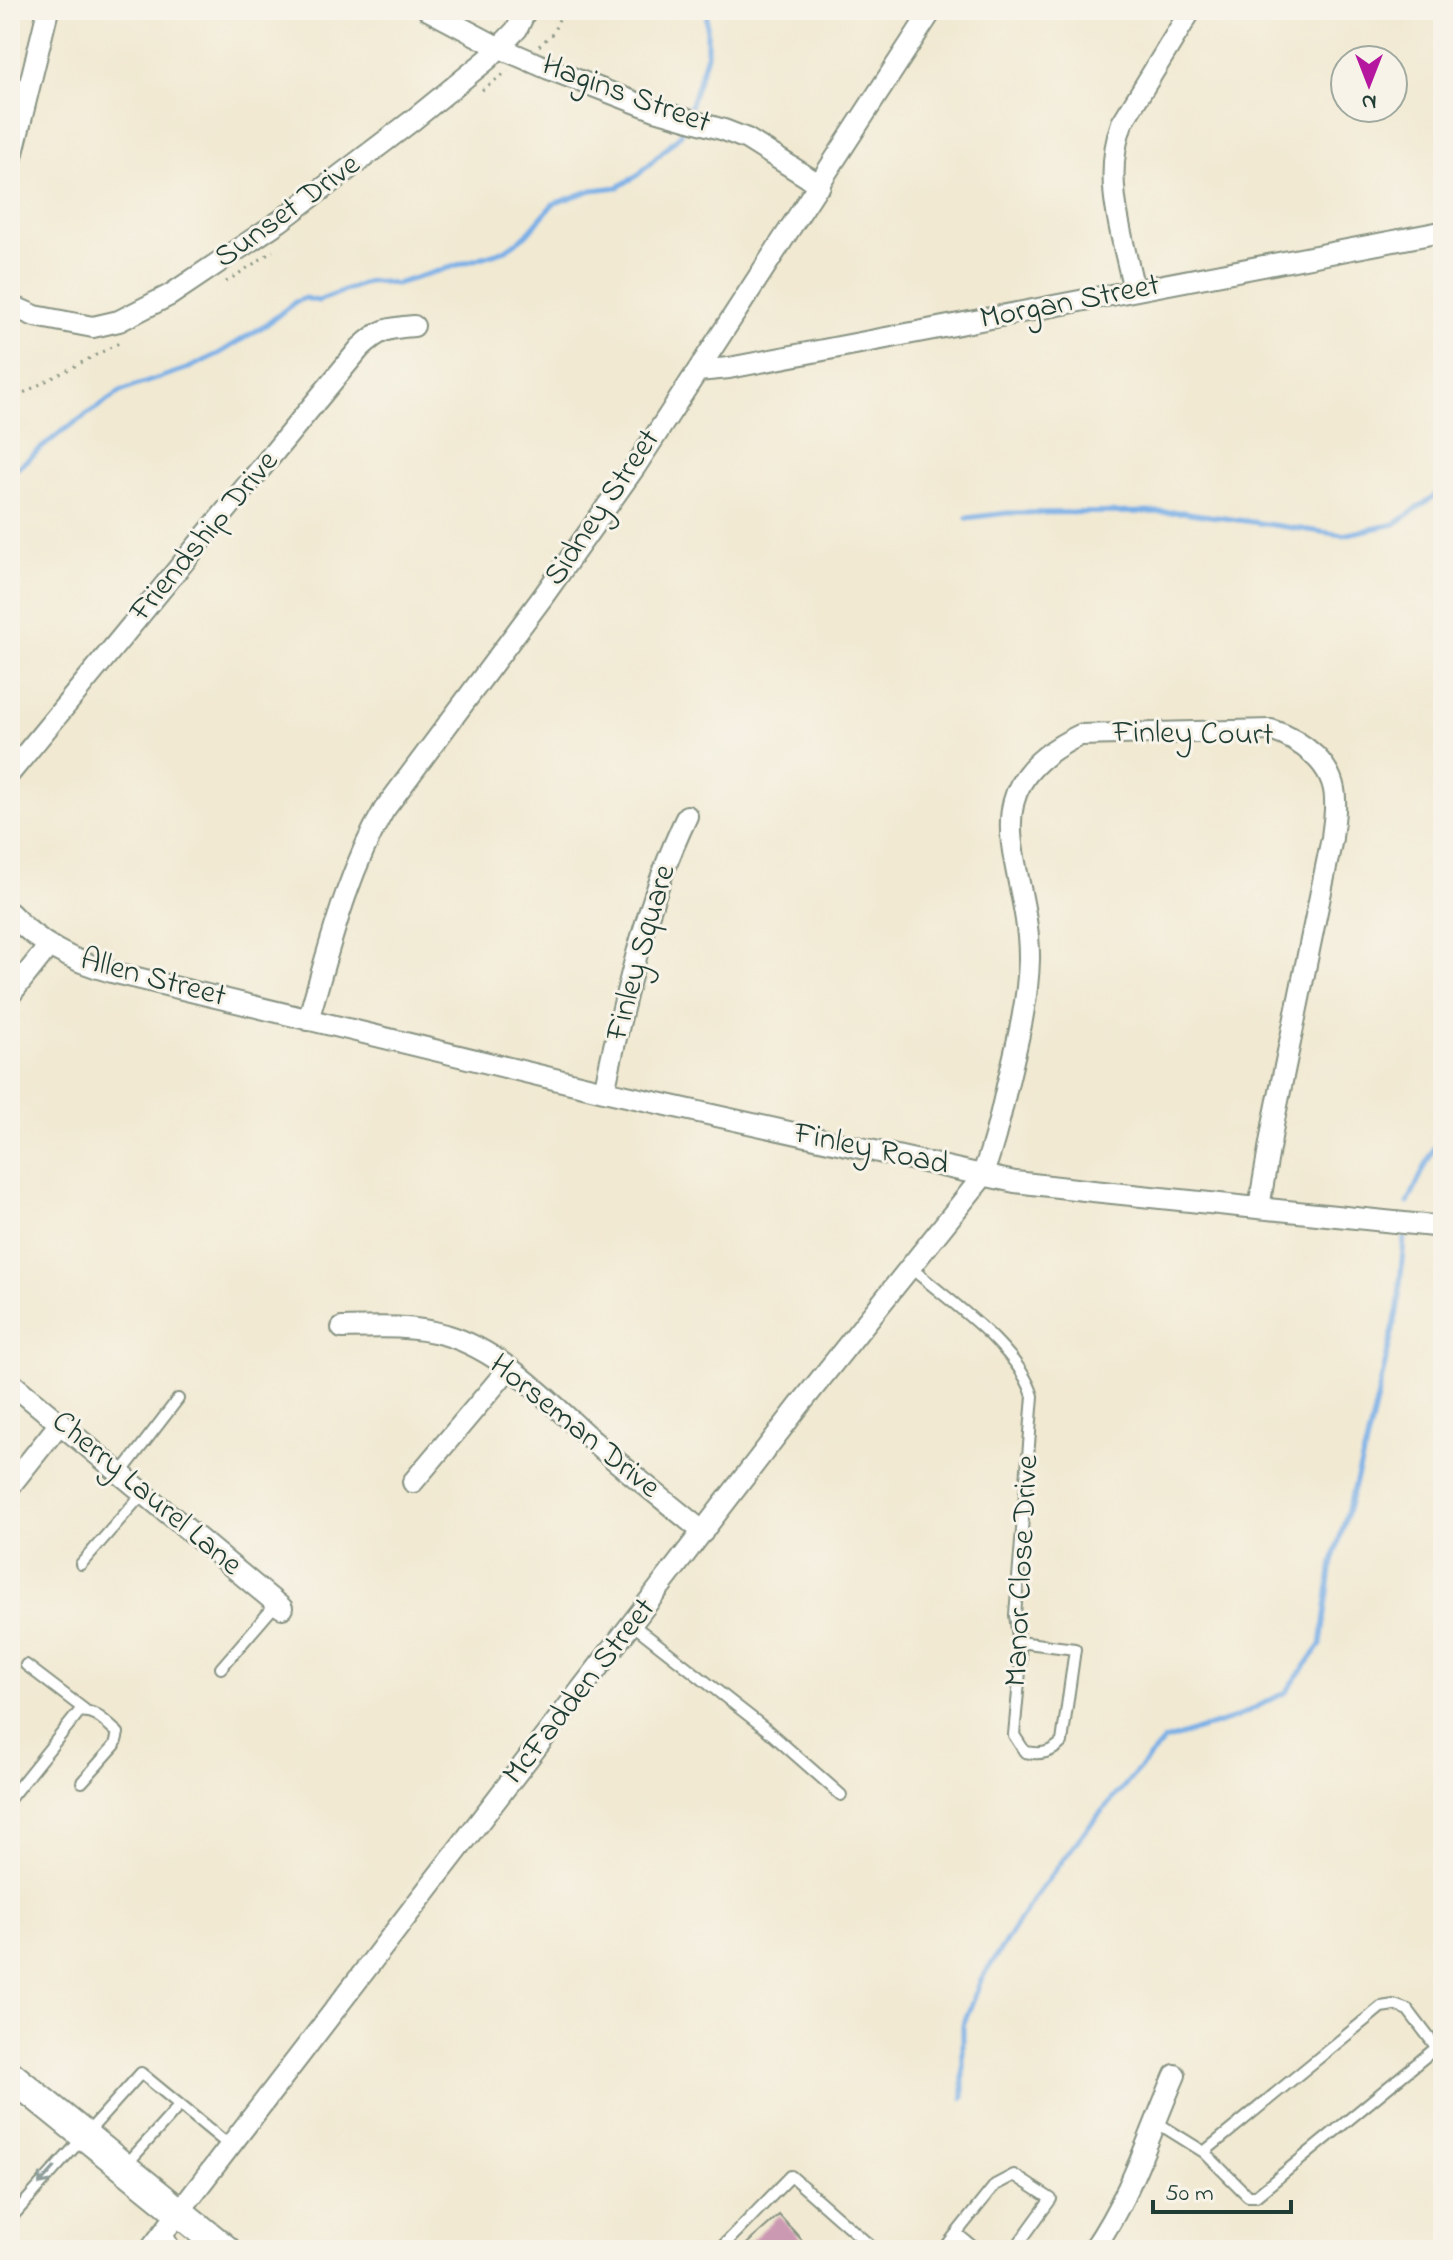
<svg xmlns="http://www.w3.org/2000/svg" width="1453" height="2260" font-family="'Indie Flower',sans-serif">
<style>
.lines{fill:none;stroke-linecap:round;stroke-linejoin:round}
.stream{stroke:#78aee6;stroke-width:5}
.building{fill:#cc99b2}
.service-casing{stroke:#889383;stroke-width:14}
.minor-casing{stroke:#889383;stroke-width:24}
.secondary-casing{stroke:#889383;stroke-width:32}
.path{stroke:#889383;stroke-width:3;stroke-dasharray:2 6;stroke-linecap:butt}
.service{stroke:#fff;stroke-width:10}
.minor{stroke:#fff;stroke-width:20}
.secondary{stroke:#fff;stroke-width:28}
.oneway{stroke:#8f9e9a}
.labels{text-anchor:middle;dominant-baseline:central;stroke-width:6;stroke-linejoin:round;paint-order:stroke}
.street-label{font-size:32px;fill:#1f3d34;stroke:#f7f3e8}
</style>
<rect width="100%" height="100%" fill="#f7f3e8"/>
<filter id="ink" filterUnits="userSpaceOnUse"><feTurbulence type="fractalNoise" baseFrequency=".0125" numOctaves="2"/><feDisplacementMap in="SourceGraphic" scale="16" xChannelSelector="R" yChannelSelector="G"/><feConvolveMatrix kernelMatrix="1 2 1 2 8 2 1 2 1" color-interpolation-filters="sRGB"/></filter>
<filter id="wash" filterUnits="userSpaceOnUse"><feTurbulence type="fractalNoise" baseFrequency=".006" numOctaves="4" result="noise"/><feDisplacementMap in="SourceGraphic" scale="32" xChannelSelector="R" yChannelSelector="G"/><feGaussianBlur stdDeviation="1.8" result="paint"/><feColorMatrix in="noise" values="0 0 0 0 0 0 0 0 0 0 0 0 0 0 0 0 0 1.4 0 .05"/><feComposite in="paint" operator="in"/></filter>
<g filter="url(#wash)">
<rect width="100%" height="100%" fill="#f1e9d2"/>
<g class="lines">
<path class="stream" d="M 688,113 L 707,55 L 707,10
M 10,474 L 61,432 L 123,390 L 189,368 L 220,353 L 267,324 L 295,302 L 305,298 L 318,301 L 370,281 L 396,284 L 506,250 L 526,235 L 553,204 L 592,190 L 618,187 L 639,174 L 680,135 L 685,122
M 967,518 L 1007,513 L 1182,512 L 1343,535 L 1395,524 L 1443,490
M 1408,1203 L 1443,1128
M 963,2098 L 963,2025 L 981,1980 L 1030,1904 L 1087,1828 L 1164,1741 L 1237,1717 L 1286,1692 L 1321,1645 L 1331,1569 L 1366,1446 L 1398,1308 L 1404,1238"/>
</g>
<g id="blocks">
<path class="building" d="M 779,2215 L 811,2250 L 740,2250 Z"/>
</g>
</g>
<g filter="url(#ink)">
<use href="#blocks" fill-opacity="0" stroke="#889383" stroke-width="2"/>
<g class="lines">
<defs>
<path id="service" d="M 910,1267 C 949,1301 1018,1347 1033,1396 L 1015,1615 L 1021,1660 L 1014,1735 L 1025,1752 C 1041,1755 1051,1753 1062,1742 L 1075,1649 L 1019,1642
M 121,1473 L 178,1399
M 81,1564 L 144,1492
M 632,1624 L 766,1729 L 841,1795
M 26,1665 L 85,1710
M 221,1668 L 277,1603
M 10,1798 L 79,1712 C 94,1708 107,1724 118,1733 L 115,1745 L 82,1782
M 1156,2122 L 1204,2152 L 1381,2007 L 1394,2005 L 1408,2010 L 1443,2056
M 1204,2152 L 1248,2196 L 1256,2196 L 1437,2047
M 126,2165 L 180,2105
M 10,2219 L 141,2073 L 231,2147
M 166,2231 L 176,2250
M 957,2234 L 977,2250
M 719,2250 L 791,2176 L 875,2250
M 943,2250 L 995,2185 L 1014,2175 L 1051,2199 L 1014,2250"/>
<path id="minor" d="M 428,10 L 498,47 L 549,69 L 655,110 L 724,130 L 747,139 L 820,185
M 10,165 L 48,10
M 1134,290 C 1122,235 1102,178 1122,123 L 1191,10
M 10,305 L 35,316 L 93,327 L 119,321 L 170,295 L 280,221 L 413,120 L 488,59 L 517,29 L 526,10
M 698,371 L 729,368 L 1441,232
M 10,773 L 360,348 C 380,329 388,328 414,326
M 10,913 C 39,944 71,961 112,972 L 604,1091 L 982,1175 L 1015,1182 L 1093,1191 L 1443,1227
M 10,995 L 48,947
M 308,1020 C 329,949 346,875 384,810 L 542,598 L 635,467 L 932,10
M 604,1091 C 625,997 645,904 687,816
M 342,1328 C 376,1327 412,1325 446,1335 C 502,1351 552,1404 594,1442 C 629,1473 667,1502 703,1532
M 10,1382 L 282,1608
M 413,1482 L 509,1368
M 10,1486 L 61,1422
M 150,2250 L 799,1406 L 980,1180 C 993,1150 1000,1117 1007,1086 C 1017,1044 1028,1002 1029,959 C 1030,865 963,791 1080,735 L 1271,730 C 1301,740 1335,764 1335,800 C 1336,813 1333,826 1332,838 L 1274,1120 L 1259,1207
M 1093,2250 C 1132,2193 1148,2137 1175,2075"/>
<path id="secondary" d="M 10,2075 L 226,2250"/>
</defs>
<use href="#service" class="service-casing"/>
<use href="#minor" class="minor-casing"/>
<use href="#secondary" class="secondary-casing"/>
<path class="path" d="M 539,46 L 553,33 L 563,10
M 482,90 L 508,71
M 226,282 L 273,251
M 10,400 L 119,343"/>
<use href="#service" class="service"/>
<use href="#minor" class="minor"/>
<use href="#secondary" class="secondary"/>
</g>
<defs><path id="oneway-shaft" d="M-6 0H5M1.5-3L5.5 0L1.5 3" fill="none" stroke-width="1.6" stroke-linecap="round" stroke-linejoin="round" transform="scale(2)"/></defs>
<use class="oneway" href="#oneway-shaft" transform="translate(47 2176) rotate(132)"/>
</g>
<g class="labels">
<g class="street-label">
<text transform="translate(626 95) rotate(20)">Hagins Street</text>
<text transform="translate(288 212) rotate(-36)">Sunset Drive</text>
<text transform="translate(1070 303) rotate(-11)">Morgan Street</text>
<text transform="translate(603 508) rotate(-56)">Sidney Street</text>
<text transform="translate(205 537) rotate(-50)">Friendship Drive</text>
<text transform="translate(1193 735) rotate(1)">Finley Court</text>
<text transform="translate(642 953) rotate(-74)">Finley Square</text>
<text transform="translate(153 979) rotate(15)">Allen Street</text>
<text transform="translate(871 1150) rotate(12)">Finley Road</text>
<text transform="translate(574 1427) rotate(39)">Horseman Drive</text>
<text transform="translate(146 1494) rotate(40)">Cherry Laurel Lane</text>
<text transform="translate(1023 1571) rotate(-87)">Manor Close Drive</text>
<text transform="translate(580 1692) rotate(-52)">McFadden Street</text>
</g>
</g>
<rect width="1453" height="2260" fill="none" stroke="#f7f3e8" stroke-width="40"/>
<g transform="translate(1369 84) rotate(180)"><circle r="38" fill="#f7f3e8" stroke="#a1aaa0" stroke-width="2"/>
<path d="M0-6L14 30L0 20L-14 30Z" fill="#b5179e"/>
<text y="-12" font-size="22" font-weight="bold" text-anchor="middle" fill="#1f3d34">N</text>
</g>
<path d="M1153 2200v12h138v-12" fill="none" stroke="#1f3d34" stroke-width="4"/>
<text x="1165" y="2200" font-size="24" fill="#1f3d34" stroke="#f7f3e8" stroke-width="6" paint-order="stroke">50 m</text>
</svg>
